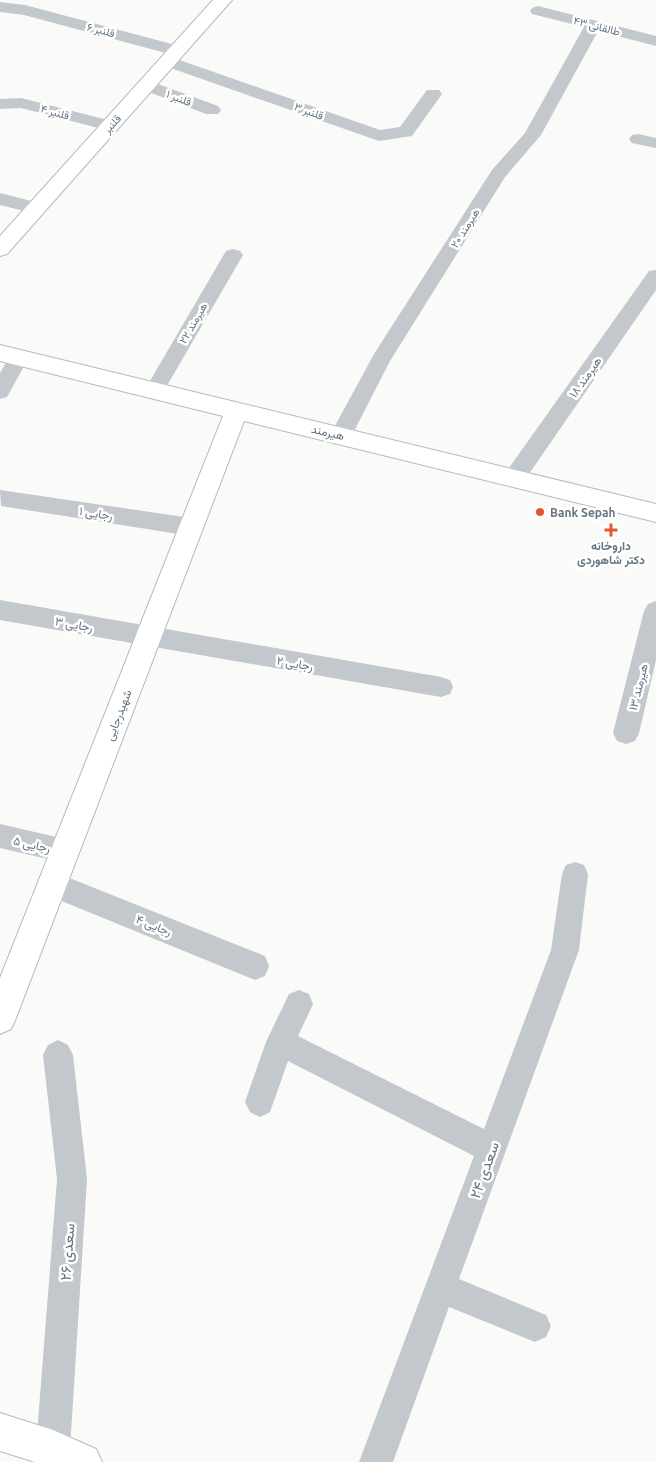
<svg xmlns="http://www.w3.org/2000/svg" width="656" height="1462" font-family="Ubuntu,Vazirmatn,sans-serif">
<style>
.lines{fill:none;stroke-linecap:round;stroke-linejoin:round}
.secondary-casing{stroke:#b3babf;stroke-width:2}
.street{fill:#c3c8cc;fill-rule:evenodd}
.secondary{fill:#fff;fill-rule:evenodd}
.poi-dot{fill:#e4572e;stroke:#fff;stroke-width:2}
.labels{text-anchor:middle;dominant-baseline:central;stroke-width:5;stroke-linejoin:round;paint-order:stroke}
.far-street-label{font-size:11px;fill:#657683;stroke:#fff}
.street-label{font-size:12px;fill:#657683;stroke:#fff}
.poi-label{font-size:12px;font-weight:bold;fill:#657683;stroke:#fff;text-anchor:start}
.near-street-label{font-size:15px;fill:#657683;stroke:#fff}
</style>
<rect width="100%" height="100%" fill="#fafaf8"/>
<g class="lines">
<defs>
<path id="secondary" d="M 213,0 L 232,0 L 7,254 L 0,256 L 0,236 Z
M 0,345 L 656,504 L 656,522 L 244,421 L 16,1018 L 11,1029 L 0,1034 L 0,978 L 223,416 L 0,361 Z
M 0,1413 L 53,1430 L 96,1449 L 102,1462 L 35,1462 L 0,1451 Z"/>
</defs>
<use href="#secondary" class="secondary-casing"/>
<path class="street" d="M 0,2 L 25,5 L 183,47 L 185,51 L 183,55 L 177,56 L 24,15 L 0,12 Z
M 538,6 L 656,36 L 656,46 L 598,31 L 541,135 L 505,177 L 390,361 L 349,441 L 341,443 L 333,441 L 330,435 L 374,354 L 492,170 L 525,133 L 584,27 L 532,14 L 530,11 L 532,8 Z
M 168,56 L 380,130 L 400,127 L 427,90 L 439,90 L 442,94 L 412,136 L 379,141 L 162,65 L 160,61 L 162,57 Z
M 147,80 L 218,106 L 221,110 L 218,114 L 206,114 L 141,89 L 139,85 L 141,81 Z
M 21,98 L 116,122 L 119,126 L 116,130 L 110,131 L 21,108 L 0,109 L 0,99 Z
M 638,134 L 656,138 L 656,148 L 632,143 L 629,139 L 632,135 Z
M 0,193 L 43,204 L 45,208 L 43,212 L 36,214 L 0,205 Z
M 233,249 L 240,251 L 243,255 L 161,396 L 154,398 L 147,396 L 144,391 L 147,386 L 226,251 Z
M 656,270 L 656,290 L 522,484 L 514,486 L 506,484 L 503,478 L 506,472 L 649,271 Z
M 19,350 L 26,352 L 29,357 L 7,397 L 0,399 L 0,373 L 12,352 Z
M 0,490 L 191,518 L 199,521 L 202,527 L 199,533 L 191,536 L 1,506 Z
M 0,600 L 441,677 L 450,680 L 453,687 L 450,694 L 441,697 L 0,620 Z
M 656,601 L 656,660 L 639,733 L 635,741 L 626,744 L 617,741 L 613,733 L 644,611 L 648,604 Z
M 0,824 L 65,839 L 74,842 L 78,851 L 74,860 L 65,863 L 0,848 Z
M 575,862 L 584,865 L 588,874 L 579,950 L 459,1279 L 546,1315 L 551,1326 L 546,1337 L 535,1342 L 449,1307 L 393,1462 L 359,1462 L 474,1156 L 288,1061 L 270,1112 L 260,1117 L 250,1112 L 245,1102 L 266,1042 L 289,994 L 299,990 L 309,994 L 313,1004 L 298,1036 L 484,1129 L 551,950 L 562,874 L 566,865 Z
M 52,871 L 265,956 L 269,966 L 265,976 L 255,980 L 42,893 L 39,884 L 42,875 Z
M 58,1040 L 68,1045 L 73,1055 L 87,1179 L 70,1449 L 65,1462 L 30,1462 L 36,1447 L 57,1179 L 43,1055 L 48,1045 Z"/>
<use href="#secondary" class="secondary"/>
</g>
<g class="poi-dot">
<circle cx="540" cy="512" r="5"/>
<path d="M608.5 522.5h5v5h5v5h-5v5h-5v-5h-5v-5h5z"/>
</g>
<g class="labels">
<g class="far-street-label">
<text transform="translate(597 26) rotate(14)">طالقانی ۴۳</text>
<text transform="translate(101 30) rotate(15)">قلنبر ۶</text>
<text transform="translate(179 98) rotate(21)">قلنبر ۱</text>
<text transform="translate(309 111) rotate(20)">قلنبر ۳</text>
<text transform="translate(55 112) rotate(15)">قلنبر ۴</text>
<text transform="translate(112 124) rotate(-48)">قلنبر</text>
<text transform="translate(465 228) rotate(-58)">هیرمند ۲۰</text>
<text transform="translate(193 323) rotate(-60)">هیرمند ۲۲</text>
</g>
<g class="street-label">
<text transform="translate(585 377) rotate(-55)">هیرمند ۱۸</text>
<text transform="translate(328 432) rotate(13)">هیرمند</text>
<text transform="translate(96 513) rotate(9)">رجایی ۱</text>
<text transform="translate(74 624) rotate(10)">رجایی ۳</text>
<text transform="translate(295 663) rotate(10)">رجایی ۲</text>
<text transform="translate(638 687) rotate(-76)">هیرمند ۱۳</text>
<text transform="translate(118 715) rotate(-69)">شهیدرجایی</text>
<text transform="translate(32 844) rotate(13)">رجایی ۵</text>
<text transform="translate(154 925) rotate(22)">رجایی ۴</text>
</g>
<g class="poi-label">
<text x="550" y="512">Bank Sepah</text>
<text x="611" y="545" text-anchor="middle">داروخانه<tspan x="611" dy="14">دکتر شاهوردی</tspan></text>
</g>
<g class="near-street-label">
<text transform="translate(484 1170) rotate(-70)">سعدی ۲۴</text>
<text transform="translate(67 1252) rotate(-86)">سعدی ۲۶</text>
</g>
</g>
</svg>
